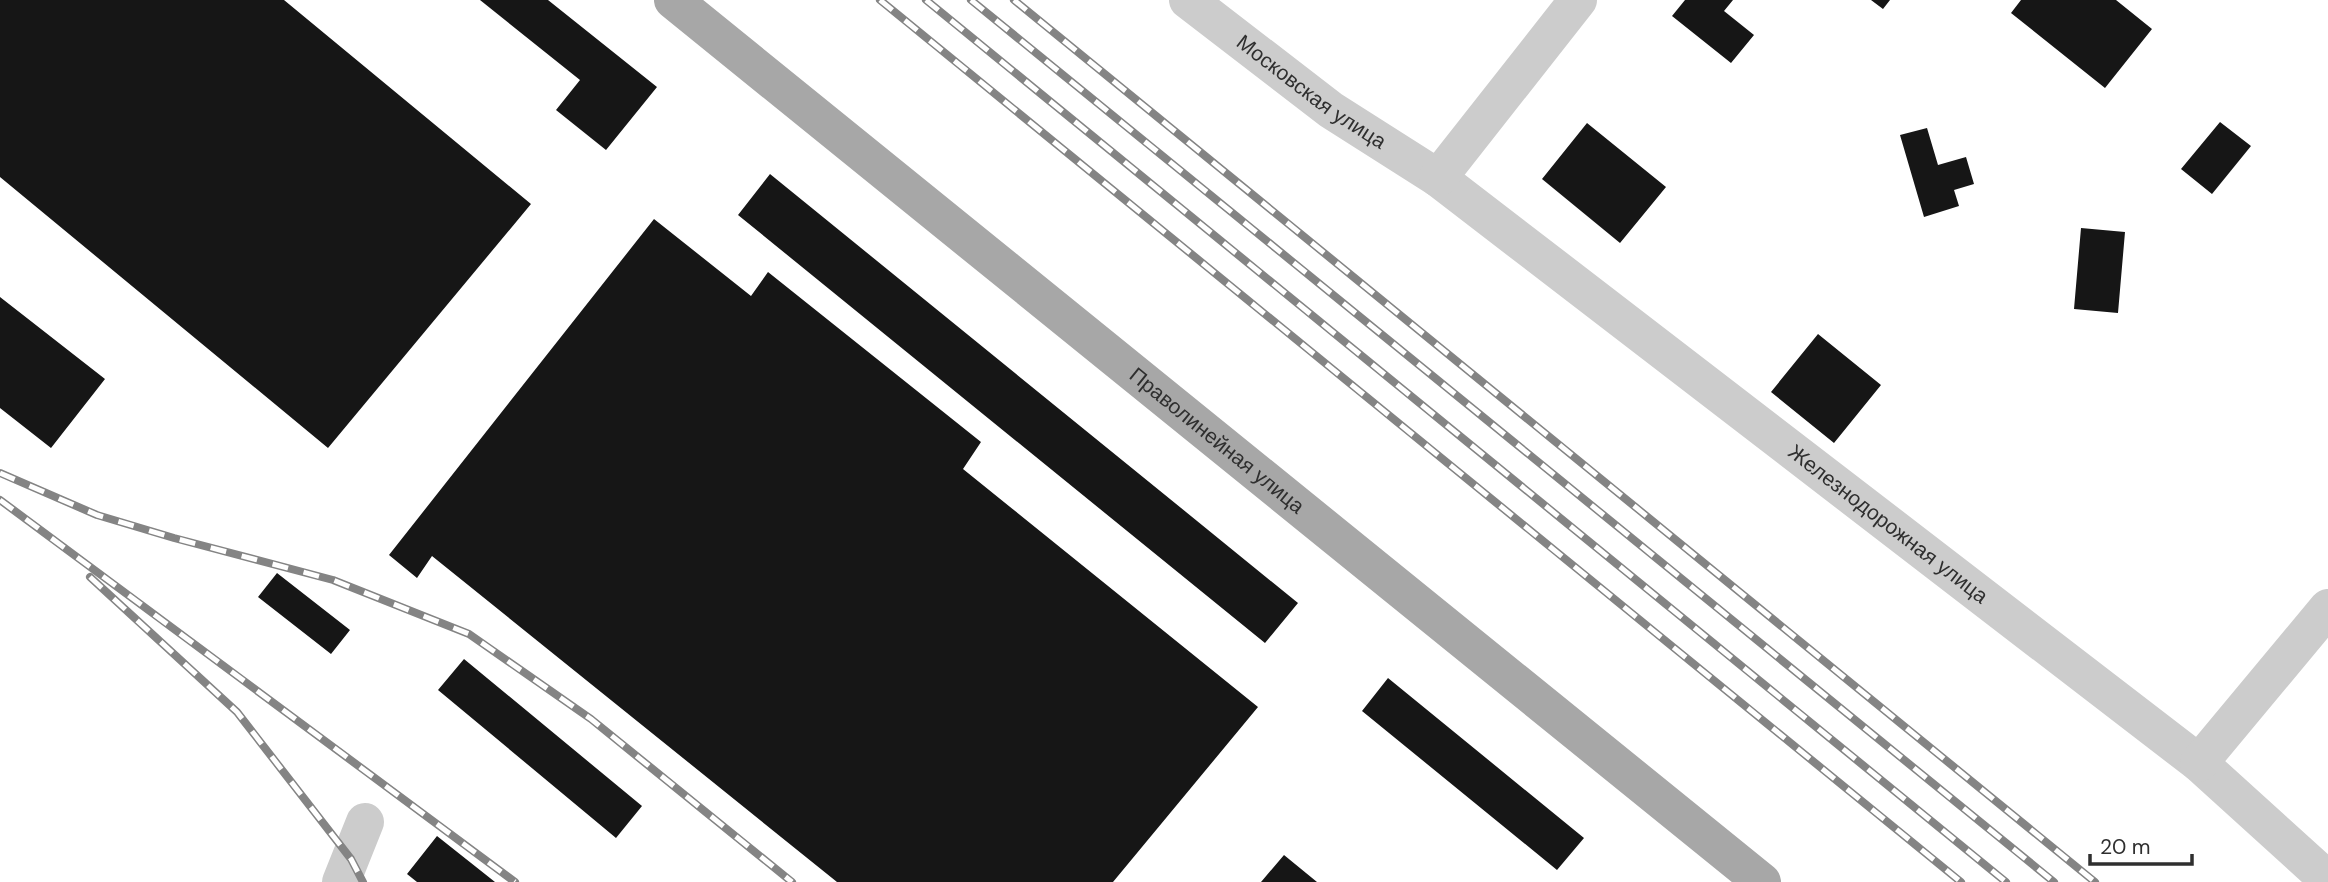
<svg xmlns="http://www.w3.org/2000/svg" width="2328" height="882" font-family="'DM Sans',sans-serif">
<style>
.building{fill:#161616}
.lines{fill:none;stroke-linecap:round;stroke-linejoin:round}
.minor{stroke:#ccc;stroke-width:38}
.major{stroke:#a7a7a7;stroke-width:38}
.rail-casing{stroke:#848484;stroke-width:8}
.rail{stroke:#fff;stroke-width:5;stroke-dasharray:16;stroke-linecap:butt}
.labels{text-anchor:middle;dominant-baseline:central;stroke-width:7;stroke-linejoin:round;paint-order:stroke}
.street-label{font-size:21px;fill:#2f2f2f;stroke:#fff}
</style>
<rect width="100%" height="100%" fill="#fff"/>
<path class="building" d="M 0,0 L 284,0 L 531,204 L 328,448 L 0,177 Z
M 480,0 L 548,0 L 657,87 L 606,150 L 556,110 L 580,80 Z
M 1685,0 L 1733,0 L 1724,11 L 1754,35 L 1731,63 L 1672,16 Z
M 1871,0 L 1890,0 L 1883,9 Z
M 2021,0 L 2116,0 L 2152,29 L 2105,88 L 2011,13 Z
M 2220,122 L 2251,146 L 2212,194 L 2181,169 Z
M 1587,123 L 1666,187 L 1620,243 L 1542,179 Z
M 1927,128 L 1938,165 L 1966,157 L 1974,184 L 1954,190 L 1959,206 L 1924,217 L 1900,135 Z
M 770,174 L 1298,603 L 1265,643 L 738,215 Z
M 654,219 L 751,296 L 768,272 L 981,442 L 963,469 L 1258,707 L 1113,882 L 837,882 L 432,556 L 417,578 L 389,555 Z
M 2081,228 L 2125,232 L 2118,313 L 2074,309 Z
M 0,297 L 105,379 L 51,448 L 0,408 Z
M 1818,334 L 1881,385 L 1834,443 L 1771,392 Z
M 277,573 L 350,630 L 331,654 L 258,597 Z
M 464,659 L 642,806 L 616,838 L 438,690 Z
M 1388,678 L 1584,838 L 1557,870 L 1362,711 Z
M 437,836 L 495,882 L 417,882 L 407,874 Z
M 1284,855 L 1317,882 L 1261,882 Z"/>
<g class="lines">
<g class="minor">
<path id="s1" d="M 1188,0 L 1331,110 L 1438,178 L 2199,763 L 2328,880"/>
<path d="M 1438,178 L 1578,0"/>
<path d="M 2199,763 L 2328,608"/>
<path d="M 341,882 L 365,822"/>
</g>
<path class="major" id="s2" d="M 673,0 L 1762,882"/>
<defs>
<path id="rail" d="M 880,0 L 1961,882
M 926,0 L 2006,882
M 971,0 L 2054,882
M 1014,0 L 2095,882
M 0,473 L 97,515 L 174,538 L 333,580 L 469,634 L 591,719 L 792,882
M 0,500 L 515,882
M 90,577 L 237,712 L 351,859 L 363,882"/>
</defs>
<use href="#rail" class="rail-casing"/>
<use href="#rail" class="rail"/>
</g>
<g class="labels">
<g class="street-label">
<text stroke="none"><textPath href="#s1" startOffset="154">Московская улица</textPath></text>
<text stroke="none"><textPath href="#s2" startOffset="700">Праволинейная улица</textPath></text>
<text stroke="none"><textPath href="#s1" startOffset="875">Железнодорожная улица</textPath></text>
</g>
</g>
<path d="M2090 854v10h102v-10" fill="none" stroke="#2f2f2f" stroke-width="3.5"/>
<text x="2100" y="854" font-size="21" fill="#2f2f2f" stroke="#ffffff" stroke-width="5" paint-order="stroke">20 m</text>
</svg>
